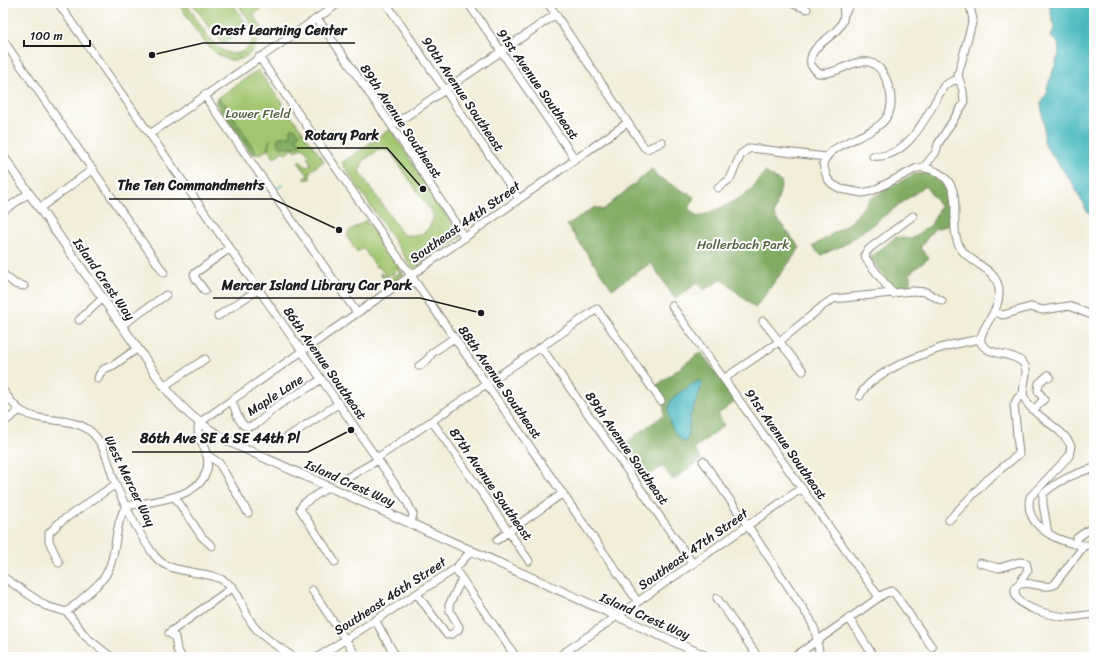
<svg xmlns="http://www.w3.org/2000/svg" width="1097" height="660" font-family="Sriracha,sans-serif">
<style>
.green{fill:#a2c670;stroke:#5f7146;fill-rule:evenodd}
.forest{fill:#81ab62;stroke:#4e643f;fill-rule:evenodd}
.water{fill:#49b9bf;stroke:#326a6e}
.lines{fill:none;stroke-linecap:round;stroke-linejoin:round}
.stream{stroke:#49b9bf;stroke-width:1.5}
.minor-casing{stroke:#87857b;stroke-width:9}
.major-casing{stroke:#87857b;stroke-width:10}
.minor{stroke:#fff;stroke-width:7}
.major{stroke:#fff;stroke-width:8}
.labels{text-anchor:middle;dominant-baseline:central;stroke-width:4;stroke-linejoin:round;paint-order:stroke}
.street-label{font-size:13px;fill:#1c1c1c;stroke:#fff}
.park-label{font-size:13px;fill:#52603e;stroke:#fff}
.leader{fill:none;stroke:#1c1c1c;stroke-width:1.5}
.callout-dot{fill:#1c1c1c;stroke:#fff;stroke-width:1.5}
.callout-label{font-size:14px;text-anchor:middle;font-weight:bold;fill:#1c1c1c;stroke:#fff;stroke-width:4;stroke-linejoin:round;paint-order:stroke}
</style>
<rect width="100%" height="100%" fill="#fff"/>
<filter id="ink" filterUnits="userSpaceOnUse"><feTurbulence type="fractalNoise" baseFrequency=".025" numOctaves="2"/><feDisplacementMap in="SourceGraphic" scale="8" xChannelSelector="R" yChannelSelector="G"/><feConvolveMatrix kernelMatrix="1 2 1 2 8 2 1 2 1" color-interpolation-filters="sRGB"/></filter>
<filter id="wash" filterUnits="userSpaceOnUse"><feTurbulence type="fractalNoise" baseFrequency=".012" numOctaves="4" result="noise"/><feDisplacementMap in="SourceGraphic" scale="16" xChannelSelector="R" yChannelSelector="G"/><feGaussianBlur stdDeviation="0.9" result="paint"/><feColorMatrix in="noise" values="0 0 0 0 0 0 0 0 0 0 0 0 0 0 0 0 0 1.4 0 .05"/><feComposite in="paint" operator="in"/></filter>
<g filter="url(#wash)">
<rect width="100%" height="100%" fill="#f2eeda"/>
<path class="green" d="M 178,3 L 186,3 C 197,18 217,60 239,53 C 246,51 250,45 253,38 L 251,23 L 237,3 L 257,3 L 261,9 L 253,15 L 264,30 C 256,36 258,48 248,55 C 219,77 192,23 178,3 Z
M 192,3 L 232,3 L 248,26 L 222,45 Z
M 258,70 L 324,161 L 310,171 L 310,179 L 303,179 L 308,175 L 298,162 L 300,160 L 306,167 L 311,164 L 307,157 L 310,155 L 303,147 L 296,151 L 293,148 L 286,154 L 283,151 L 274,158 L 268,150 L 270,139 L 267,150 L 260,154 L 257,154 L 255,150 L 253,151 L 216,99 Z
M 390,129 L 461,237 L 413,269 L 342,163 ZM 378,150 L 390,151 L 434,216 C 427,235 423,236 403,235 L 359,171 L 364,160 Z
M 366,220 L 404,275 L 391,285 L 388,284 L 380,273 C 397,282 387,275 400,274 L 397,268 L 393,274 L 386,275 L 379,267 L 377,268 L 363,248 L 357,252 L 347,237 L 349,231 Z"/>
<path class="forest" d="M 219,98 L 226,105 L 257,154 L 252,154 L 249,151 L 217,106 L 215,101 Z
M 292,128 L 296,129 L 300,134 L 296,137 L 301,144 L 296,147 L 280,147 L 277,141 L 279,137 L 290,136 L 290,130 Z
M 652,169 L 658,177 L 694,197 L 689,209 L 698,217 L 727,205 L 749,192 L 765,172 L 782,183 L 774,215 L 800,248 L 755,308 L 722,279 L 704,290 L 697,283 L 675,299 L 651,263 L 612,289 L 567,225 L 595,207 L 603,210 Z
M 930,173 C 952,189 951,199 951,225 L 934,229 L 920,248 L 929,258 L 910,273 L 910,287 L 894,289 L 870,258 L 896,237 L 911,239 L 931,225 L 940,206 L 925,186 L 844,245 L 821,255 L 812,247 L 851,222 L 870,199 L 914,174 Z
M 701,352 L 736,401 L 718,414 L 724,425 L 694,449 L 701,459 L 673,480 L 663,466 L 641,481 L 618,448 L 664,415 L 664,405 L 656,386 ZM 694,383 L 702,385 L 690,417 L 688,437 L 685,442 L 674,396 L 690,387 Z"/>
<path class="water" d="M 1049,3 L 1094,3 L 1094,217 L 1088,213 L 1071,181 L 1044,144 L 1044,124 L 1041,103 L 1048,91 L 1047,88 L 1059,54 L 1058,43 L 1051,37 L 1054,28 Z
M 700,380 L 702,385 L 690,417 L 688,437 L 685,442 C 672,436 664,413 671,400 C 673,396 695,382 700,380 Z"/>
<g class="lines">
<path class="stream" d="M 277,189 L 282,185
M 652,655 L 653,657"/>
</g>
</g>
<g filter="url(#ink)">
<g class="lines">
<defs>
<path id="minor" d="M 58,3 L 406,500 L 413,514 L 411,524
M 386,3 L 519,199
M 468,3 L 575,159
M 548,3 L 644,147 L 647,149 L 662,142
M 791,3 L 807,9
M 842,3 C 854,38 806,38 811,65 L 818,73 C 836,76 851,59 869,62 C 877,64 883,72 886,79 C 912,141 833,131 823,164 L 827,178 L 832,184 L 841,189 L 862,193 L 872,191 L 917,168 C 925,167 931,169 937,172 C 969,189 945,225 961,249 C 972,265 997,268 999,290 C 1001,313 978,328 981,343 C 990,357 1010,351 1022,362 C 1032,371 1020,386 1024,397 C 1033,418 1061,425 1071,446 L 1069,456 L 1030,497 C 1022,529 1068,548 1094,545
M 845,13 L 851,3
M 317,18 L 392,126 L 465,238
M 3,40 L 164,273
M 259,57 L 638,602
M 204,95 L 357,313
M 392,126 L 556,14
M 150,134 L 339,3
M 873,156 C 909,160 929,111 944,86 L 952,81 L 958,80
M 924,167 L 936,152 L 938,144 L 964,103 L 963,91 L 958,75 L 973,19 L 969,3
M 718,188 L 730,179 L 741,154 L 750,148 L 826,157
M 40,208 L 93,169
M 3,211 L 29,193
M 3,274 L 15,284 L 24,286
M 205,291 L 196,279 L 194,274 L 230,248
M 893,294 L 866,259 L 865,254 L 870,248 L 913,216
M 672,306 L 879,597
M 995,312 L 1003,315 L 1030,307 L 1043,310 L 1069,306 L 1094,316
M 218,316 L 259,289
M 79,320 L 103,298
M 763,321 L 803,371
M 122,325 L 166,295
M 541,347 L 693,564
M 419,366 L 428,359 L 432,353 L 454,338
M 725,378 L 780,341 L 824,305 L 833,299 L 912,291 L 926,292 L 942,301
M 98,379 L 99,375 L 104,369 L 114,365 L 138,348
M 164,386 L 205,359
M 3,391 C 8,397 14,406 21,411 C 42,424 71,416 90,431 C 105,443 109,466 115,483 C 124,504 140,536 154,555 C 170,577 205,568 226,582 C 240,591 243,612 253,625 C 263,639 280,647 293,657
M 860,396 C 868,375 917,356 938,349 C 951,344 966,342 980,339
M 232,401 C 235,408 238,422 245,426 C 256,430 268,412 276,407 C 291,396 306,391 321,379
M 1034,410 L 1044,399 L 1038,391 L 1039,383 L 1048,375 L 1050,377
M 432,421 L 529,561
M 3,423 L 20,410
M 286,438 L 338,404
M 206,454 L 219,463 L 248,513
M 377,458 L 597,309 L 661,401
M 703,461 L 748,526 L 810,619 L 815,630 L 820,657
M 345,479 L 378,460
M 328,487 L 303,504 L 300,509 L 335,562
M 175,497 L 202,537 L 212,546
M 949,520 L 986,481 L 1019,454 L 1014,405 L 1017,399 L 1023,393
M 1048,533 L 1043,504 L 1043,494 C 1057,481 1076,473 1094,468
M 497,540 L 563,493
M 1074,544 L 1077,538 L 1094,526
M 1083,547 L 1054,585 C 1040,590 1029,579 1016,586 C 1008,608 1054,616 1069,617 C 1077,617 1086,615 1094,614
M 59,563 L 49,541 L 49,533 L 60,522 L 116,484
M 980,563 L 999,568 L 1019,562 L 1026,563 L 1028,570 L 1019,584
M 455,569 L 516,657
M 3,577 L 46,606 L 67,612 L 86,637 L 111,657
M 312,590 L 357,657
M 417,594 L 444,631 L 447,635 L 452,634 L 458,630 L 459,627 L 450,611 L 449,605 L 462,579
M 717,598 L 758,657
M 67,612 C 79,600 95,590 105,576 C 118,556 113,527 126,506 C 154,501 215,498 207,455 C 204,444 195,435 199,423 L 406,279 L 627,123
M 849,618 L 874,657
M 375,620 L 396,657
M 182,657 L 177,650 L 175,637 L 169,633 L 233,587
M 318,657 L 455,569 L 471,551
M 558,657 L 802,488
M 794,657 L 884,594 L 892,591 L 895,594 L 932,647"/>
<path id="major" d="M 3,156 L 164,386 C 187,416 210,433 245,449 L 708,657"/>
</defs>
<use href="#minor" class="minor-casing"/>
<use href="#major" class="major-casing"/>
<use href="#minor" class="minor"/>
<use href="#major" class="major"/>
</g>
</g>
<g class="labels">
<g class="street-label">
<text transform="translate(538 84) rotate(55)">91st Avenue Southeast</text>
<text transform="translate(463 94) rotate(56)">90th Avenue Southeast</text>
<text transform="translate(401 121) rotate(56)">89th Avenue Southeast</text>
<text transform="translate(465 222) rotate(-35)">Southeast 44th Street</text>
<text transform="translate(104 279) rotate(55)">Island Crest Way</text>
<text transform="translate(325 363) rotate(55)">86th Avenue Southeast</text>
<text transform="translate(500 382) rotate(55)">88th Avenue Southeast</text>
<text transform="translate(275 395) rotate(-33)">Maple Lane</text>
<text transform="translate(786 444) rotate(55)">91st Avenue Southeast</text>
<text transform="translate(627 448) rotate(55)">89th Avenue Southeast</text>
<text transform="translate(130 481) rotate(64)">West Mercer Way</text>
<text transform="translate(350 483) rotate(24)">Island Crest Way</text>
<text transform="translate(491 484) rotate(55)">87th Avenue Southeast</text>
<text transform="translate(693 549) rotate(-35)">Southeast 47th Street</text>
<text transform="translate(390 596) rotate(-33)">Southeast 46th Street</text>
<text transform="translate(645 616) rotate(24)">Island Crest Way</text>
</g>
<g class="park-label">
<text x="258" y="113">Lower Field</text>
<text x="743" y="244">Hollerbach Park</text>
</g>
</g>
<path class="leader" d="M152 55L203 43H355M423 189L387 148H297M339 230L273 199H109M481 313L420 298H213M351 430L308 452H132"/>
<g class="callout-dot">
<circle cx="152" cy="55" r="4"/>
<circle cx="423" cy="189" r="4"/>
<circle cx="339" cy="230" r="4"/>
<circle cx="481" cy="313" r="4"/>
<circle cx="351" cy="430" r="4"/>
</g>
<g class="callout-label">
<text x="279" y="35">Crest Learning Center</text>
<text x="342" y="140">Rotary Park</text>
<text x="191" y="190">The Ten Commandments</text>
<text x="317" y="290">Mercer Island Library Car Park</text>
<text x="220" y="443">86th Ave SE &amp; SE 44th Pl</text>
</g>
<rect width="1097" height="660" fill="none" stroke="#fff" stroke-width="16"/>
<path d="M24 40v6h66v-6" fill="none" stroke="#1c1c1c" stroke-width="2"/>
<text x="30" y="40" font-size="12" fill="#1c1c1c" stroke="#ffffff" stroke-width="3" paint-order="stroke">100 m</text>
</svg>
